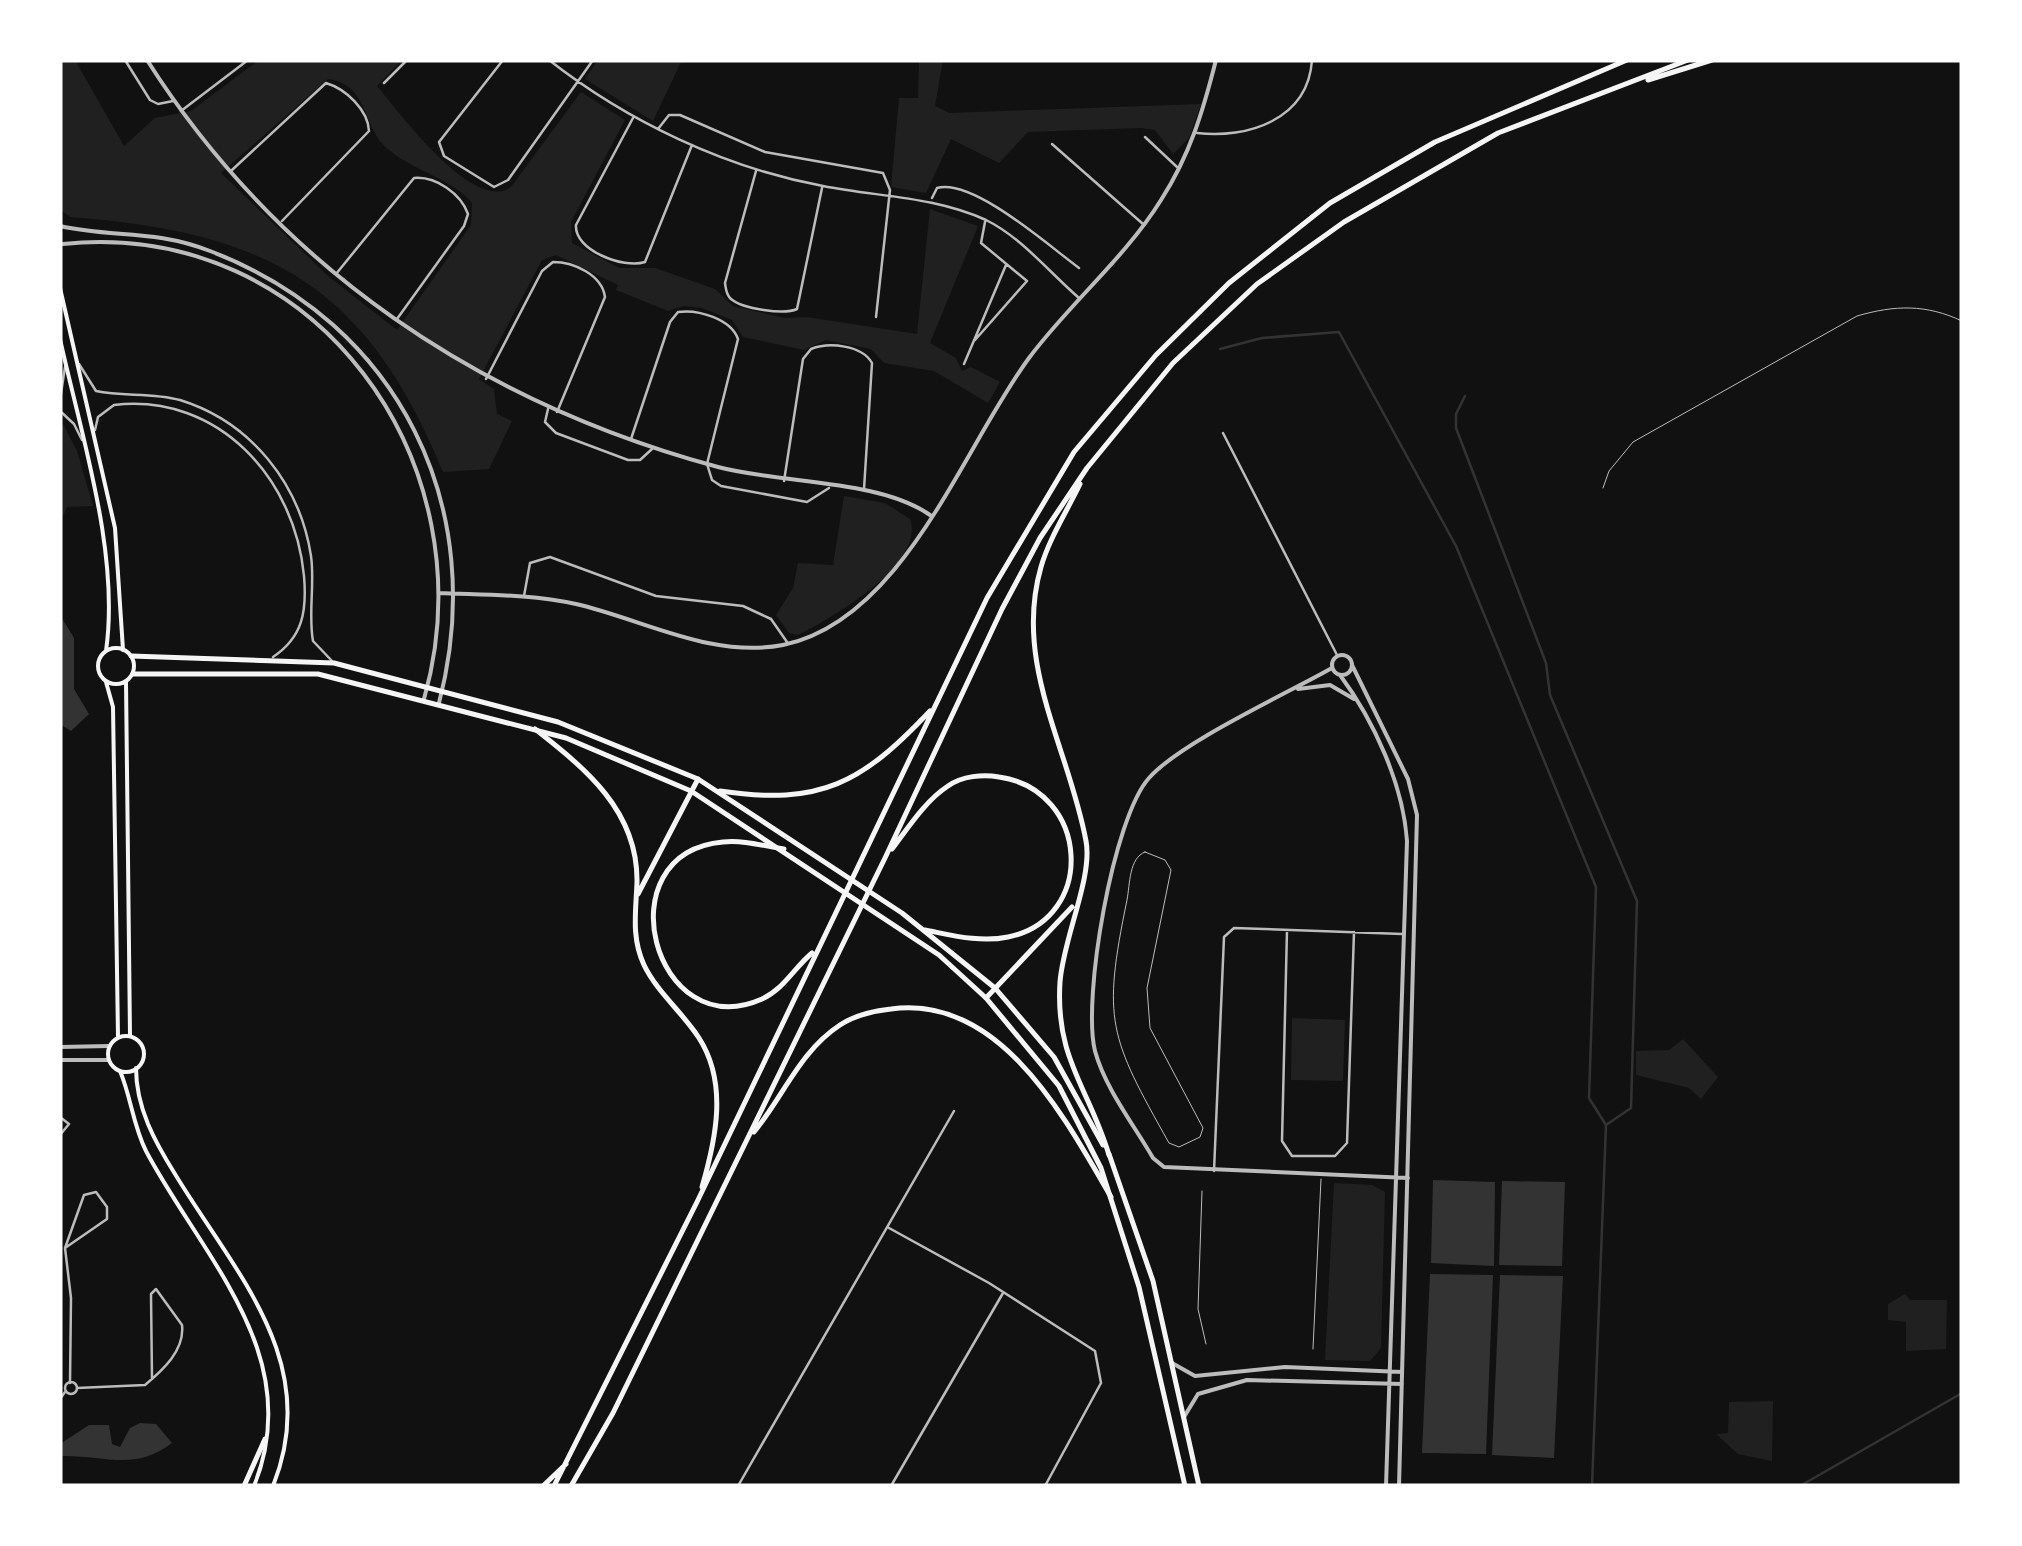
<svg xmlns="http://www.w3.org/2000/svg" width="2022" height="1546" font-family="'Archivo Narrow',sans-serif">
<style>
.green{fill:#202020;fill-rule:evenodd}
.water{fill:#333}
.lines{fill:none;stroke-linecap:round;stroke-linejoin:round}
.stream{stroke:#333;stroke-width:2.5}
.service{stroke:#bcbcbc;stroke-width:1}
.minor{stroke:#bcbcbc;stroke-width:2.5}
.tertiary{stroke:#bcbcbc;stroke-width:4}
.secondary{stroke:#f5f5f5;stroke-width:4}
.primary{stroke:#f5f5f5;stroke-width:5}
.motorway{stroke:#f5f5f5;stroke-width:5}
</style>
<rect width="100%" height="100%" fill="#111"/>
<path class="green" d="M 60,60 L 75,60 L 124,146 L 155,118 L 191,111 L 259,60 L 402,60 L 377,86 C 399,112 474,214 511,187 L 581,92 L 625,120 L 571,222 L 572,243 L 619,268 L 655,268 L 715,289 L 733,306 L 785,318 L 807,317 L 917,334 L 930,209 L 978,226 L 930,343 L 956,358 L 962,371 L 971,367 L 1000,382 L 988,403 L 934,371 L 884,363 L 871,349 L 826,340 L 804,350 L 743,337 L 732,320 L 702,308 L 684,306 L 668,311 L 616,290 L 618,285 L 556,255 L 542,260 L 479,379 L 494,389 L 497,414 L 512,421 L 489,469 L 443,472 C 366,284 267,232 70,217 L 60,209 ZM 328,79 C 362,83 364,115 376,135 C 392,165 451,176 472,203 L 471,225 L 397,330 L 328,276 L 221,173 Z
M 598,60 L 682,60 L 653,121 L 585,79 Z
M 919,60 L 943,60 L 935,106 L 949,113 L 1201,104 L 1189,138 L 1173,154 L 1155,130 L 1141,128 L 1028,132 L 999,163 L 951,139 L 926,193 L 891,187 L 899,98 L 918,98 Z
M 60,418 L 77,451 L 93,506 L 67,507 L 60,523 Z
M 844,496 L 885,503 L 910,519 C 926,564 830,619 798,635 L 789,633 L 776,615 L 793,588 L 798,563 L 833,565 Z
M 1292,1018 L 1345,1020 L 1343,1081 L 1291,1080 Z
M 1683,1039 L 1718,1077 L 1701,1099 L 1689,1088 L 1636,1075 L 1636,1051 L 1669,1050 Z
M 1334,1183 L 1372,1185 L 1385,1192 L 1381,1348 L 1370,1361 L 1325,1360 Z
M 1905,1294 L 1910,1300 L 1947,1300 L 1946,1349 L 1906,1351 L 1906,1322 L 1888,1320 L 1888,1304 Z
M 1773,1401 L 1772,1461 L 1738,1454 L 1716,1434 L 1728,1433 L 1729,1402 Z"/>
<path class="water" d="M 60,615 L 74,638 L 74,689 L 89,714 L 71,731 L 60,724 Z
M 1433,1180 L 1495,1182 L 1494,1266 L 1431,1263 Z
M 1502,1181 L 1565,1182 L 1562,1266 L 1499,1265 Z
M 1430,1274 L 1493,1275 L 1486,1454 L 1422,1453 Z
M 1500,1275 L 1563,1276 L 1554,1458 L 1492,1455 Z
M 140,1423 L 156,1424 L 172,1443 C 134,1472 106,1455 60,1456 L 60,1444 L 89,1425 L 109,1425 L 112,1444 L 120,1447 L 130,1428 Z"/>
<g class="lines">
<path class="stream" d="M 1220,349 L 1262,338 L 1339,332 L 1456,546 L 1596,887 L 1589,1098 L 1606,1125 L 1592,1486
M 1465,396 L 1456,414 L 1456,428 L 1546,663 L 1550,695 L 1637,901 L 1631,1108 L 1606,1125
M 1800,1486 L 1962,1393"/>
<path class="service" d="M 1603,488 L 1609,471 L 1633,442 L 1857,316 C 1895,305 1926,304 1962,321
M 1145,852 L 1165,860 L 1171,870 L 1147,988 L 1150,1028 L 1203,1128 L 1200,1137 L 1179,1147 L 1169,1143 C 1109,1036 1102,1021 1127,900 C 1130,884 1129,858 1145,852 Z
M 1202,1191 L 1198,1309 L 1206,1344
M 1313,1349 L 1321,1179"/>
<path class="minor" d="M 125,60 L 150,100 L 158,104 L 173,101
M 503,60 L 439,142 L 444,156 L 494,187 L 508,180 L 593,60
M 549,60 C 627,121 725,168 823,186 C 878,197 933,196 986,220 C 1021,237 1050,273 1079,298
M 384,83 L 407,60
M 181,111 L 248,60
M 633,118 L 576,225 C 574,250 623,269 645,262 L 692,145
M 658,129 L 669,115 L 680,115 L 765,152 L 883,173 L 890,190 L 876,317
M 1197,133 C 1247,139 1308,120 1312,60
M 1145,137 L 1177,167
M 1052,144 L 1143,224
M 232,170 L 326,83 C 346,89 368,110 369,131 L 282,221
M 756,171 L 725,283 C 726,289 726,295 731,299 C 743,309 784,315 797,309 L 822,188
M 932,198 L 937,188 C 973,178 1049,246 1079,268
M 336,274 L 414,178 C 436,176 461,194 468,214 L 464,226 L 397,319
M 975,340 L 1027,281 L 981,243 L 985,222
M 79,364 L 96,391 C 123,397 152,392 180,400 C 251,422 300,484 311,556 C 315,584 308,614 313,641 L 333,662
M 964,364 L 1006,265
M 486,379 L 542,271 L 553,262 C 574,262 602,275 605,297 L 557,412
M 60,400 L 65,367
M 548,409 L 545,422 L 556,433 L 628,460 L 640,460 L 652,449
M 60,411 L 74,424 L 82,440
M 95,430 L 98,417 L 114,405 C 219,393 295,479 304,576 C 307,611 303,637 273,657
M 1223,433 L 1337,655
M 631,439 L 670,322 L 678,312 C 698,309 731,319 738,339 L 707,464 L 712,480 L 721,486 L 807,502 L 829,488
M 784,481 L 803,359 L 811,349 C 829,342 862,345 872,363 L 864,489
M 524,596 L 530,563 L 550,557 L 656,596 L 743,606 L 771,619 L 787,642
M 1287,930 L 1282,1141 L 1292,1156 L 1335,1156 L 1347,1143 L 1354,932
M 60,1117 L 69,1124 L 60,1135
M 1214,1171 L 1224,937 L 1234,928 L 1402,934
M 889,1228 L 989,1283 L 1095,1351 L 1101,1383 L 1045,1486
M 65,1248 L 107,1219 L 107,1207 L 96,1192 L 84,1195 L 65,1248 L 71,1298 L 70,1383
M65 1388a6 6 0 1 1 12 0a6 6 0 1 1-12 0Z
M 77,1388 L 145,1385 C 163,1370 185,1350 182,1325 L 156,1289 L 151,1294 L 152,1379
M 60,1399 L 65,1392
M 738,1486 L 954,1111
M 891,1486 L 1003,1293"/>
<path class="tertiary" d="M 147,60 C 280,269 481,403 718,467 C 782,484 879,479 930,515
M 60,226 C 112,238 154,229 210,251 C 399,323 490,508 439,703
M 63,244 C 315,218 491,463 424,699
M 439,593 C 485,595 531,594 576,604 C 642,619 712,659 783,645 C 904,620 963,447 1029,358 C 1070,303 1125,258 1161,200 C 1190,155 1203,111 1216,60
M1332 665a10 10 0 1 1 20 0a10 10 0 1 1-20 0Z
M 1352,665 L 1408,779 L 1417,815 L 1399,1486
M 1332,668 C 1286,694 1181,742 1149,778 C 1113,818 1082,999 1095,1051 C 1105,1088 1134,1125 1153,1158 L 1164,1167 L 1408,1178
M 1340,675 C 1374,721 1403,784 1407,841 L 1386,1486
M 1298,689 L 1330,685 L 1354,699
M 60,1047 L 109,1046
M 60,1060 L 109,1060
M 1172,1363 L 1195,1376 L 1285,1367 L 1402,1372
M 1184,1417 L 1198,1394 L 1247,1380 L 1402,1384"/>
<path class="secondary" d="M 60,228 L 60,250
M 60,288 L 115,528 L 123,650
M 60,339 C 81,435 120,553 106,651
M98 666a18 18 0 1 1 36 0a18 18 0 1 1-36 0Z
M 106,682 L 113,707 L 118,1037
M 126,682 L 130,1036
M108 1054a18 18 0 1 1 36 0a18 18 0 1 1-36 0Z
M 136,1068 C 136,1108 155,1142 175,1174 C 235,1273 323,1362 273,1486
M 120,1071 C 131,1097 133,1125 146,1151 C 202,1257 307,1355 254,1486"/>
<path class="primary" d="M 131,656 L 334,663 L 558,722 L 698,779 L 902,913 L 995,988 L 1054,1057 L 1103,1145
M 133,674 L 318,674 L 566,738 L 691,791 L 939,955 L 986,998 L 1059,1086 L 1101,1168 L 1139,1287 L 1185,1486
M 1109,1154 L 1153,1281 L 1199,1486"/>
<path class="motorway" d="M 1648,80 L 1712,60
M 1080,484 C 1067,511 1049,539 1041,567 C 1013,664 1069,748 1086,841 C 1093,877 1063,939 1060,982 C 1055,1059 1089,1088 1109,1155
M 535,729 C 586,769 638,811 637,882 C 636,911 631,937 644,965 C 657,992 683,1013 699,1038 C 728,1083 716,1139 702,1187
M 720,791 C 821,806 862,783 930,711
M 784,849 C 764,846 744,840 723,842 C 602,853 654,1047 762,999 C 785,988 794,968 812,953
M 892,849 C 908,828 925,801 948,786 C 962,776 983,774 999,777 C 1090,790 1097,919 1008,937 C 980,943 951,935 925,930
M 638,894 L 698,779
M 986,998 L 1072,907
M 754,1132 C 783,1097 800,1051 840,1025 C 855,1015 873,1011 891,1009 C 1000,994 1065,1118 1111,1197
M 244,1486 L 265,1439
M 543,1486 L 566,1464
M 554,1486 L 697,1202 L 987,598 L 1074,452 L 1156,355 L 1229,283 L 1330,203 L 1435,142 L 1627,60
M 571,1486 L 613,1413 L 885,858 L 1002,609 L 1040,538 L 1087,468 L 1173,363 L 1257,284 L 1344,222 L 1498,133 L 1688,60"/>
</g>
<rect width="2022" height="1546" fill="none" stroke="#ffffff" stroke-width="125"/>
</svg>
